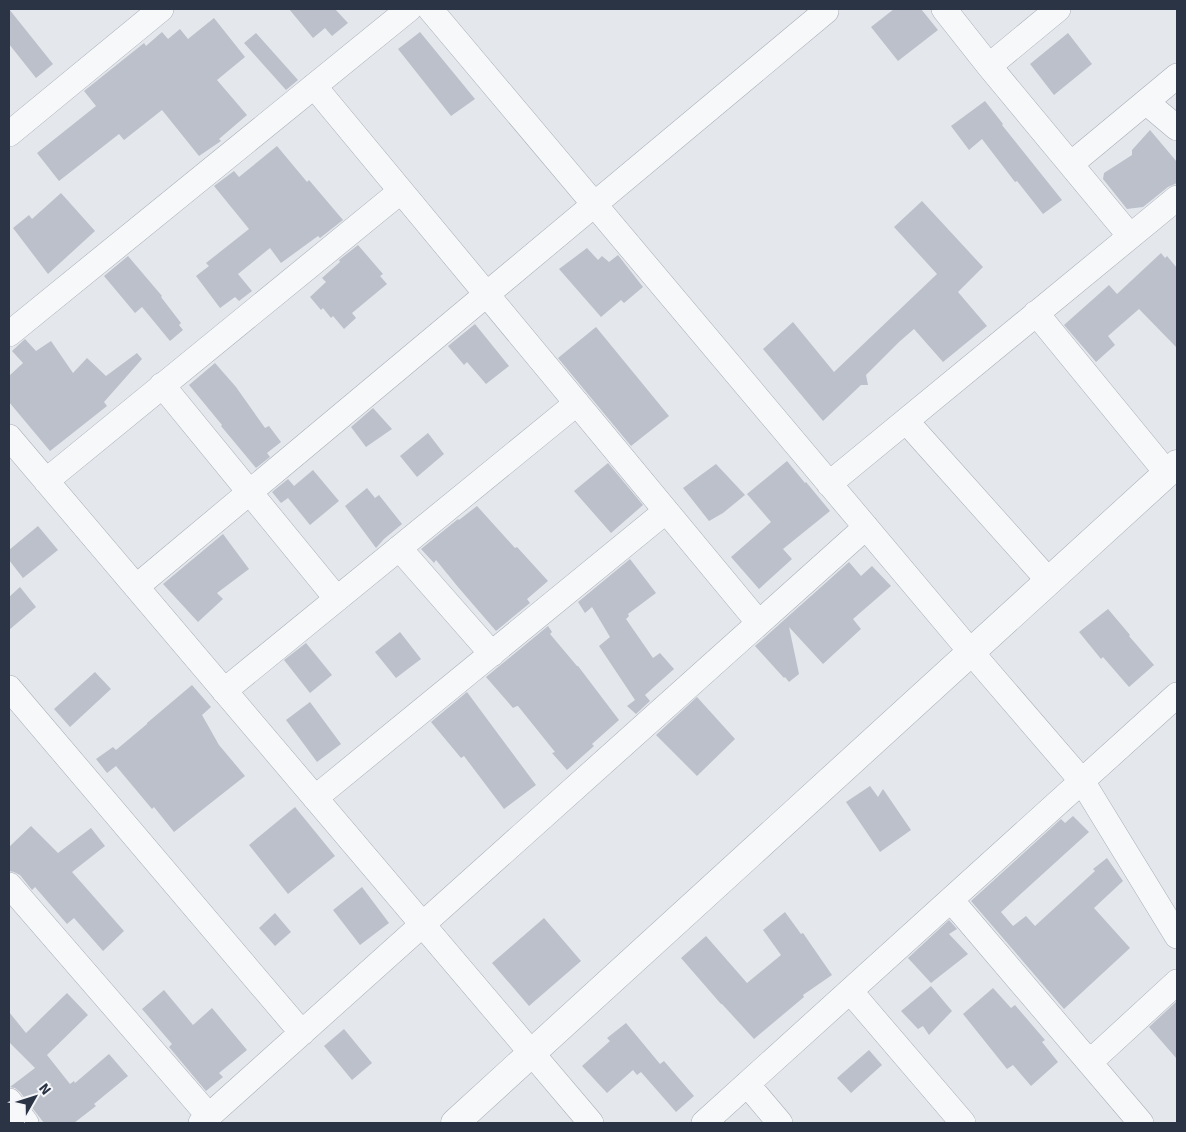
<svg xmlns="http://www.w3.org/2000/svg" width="1186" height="1132" font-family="Signika,sans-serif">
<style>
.building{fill:#bbc0ca}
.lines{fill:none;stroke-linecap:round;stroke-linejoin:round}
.minor-casing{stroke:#a9aeb7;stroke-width:26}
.tertiary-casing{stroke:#a9aeb7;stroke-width:29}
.minor{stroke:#f7f8fa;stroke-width:25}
.tertiary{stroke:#f7f8fa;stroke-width:28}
</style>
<rect width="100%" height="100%" fill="#e4e7ec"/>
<path class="building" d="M 9,9 L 53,64 L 36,78 L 9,44 Z
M 289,9 L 335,9 L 348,23 L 332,36 L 325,28 L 313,38 Z
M 894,9 L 921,9 L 938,30 L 898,61 L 871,27 Z
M 214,18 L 245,57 L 217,80 L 247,115 L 219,139 L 221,141 L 199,156 L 162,110 L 124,140 L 119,134 L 59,181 L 37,153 L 96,106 L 84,91 L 144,43 L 146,46 L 162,32 L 168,39 L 180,29 L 188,39 Z
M 420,32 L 475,99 L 451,116 L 398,49 Z
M 256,33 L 298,80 L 286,90 L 244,43 Z
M 1068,33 L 1092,64 L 1054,95 L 1030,64 Z
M 985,101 L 1003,124 L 1002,125 L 1062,200 L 1043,214 L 1017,181 L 1015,182 L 982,139 L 969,150 L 951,126 Z
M 1150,130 L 1177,162 L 1177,183 L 1168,187 L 1143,207 L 1127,209 L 1103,179 L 1104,173 L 1132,155 L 1132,150 Z
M 277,146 L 307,182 L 309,180 L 343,220 L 320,238 L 318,236 L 281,263 L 270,248 L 238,274 L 252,291 L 239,301 L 235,297 L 220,308 L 196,276 L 209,266 L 206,263 L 249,229 L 214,186 L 234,171 L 239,177 Z
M 61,193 L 95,231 L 48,274 L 13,228 L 29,215 L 32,219 Z
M 922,201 L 983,267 L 958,292 L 987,326 L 943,362 L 914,329 L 899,342 L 866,375 L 868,385 L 861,385 L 823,421 L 763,349 L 793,322 L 834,372 L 937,274 L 894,227 Z
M 358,245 L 383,274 L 380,276 L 387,284 L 352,313 L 356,318 L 344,329 L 333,316 L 331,318 L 323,308 L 321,310 L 310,297 L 326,282 L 322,278 L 340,262 L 339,260 Z
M 587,248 L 598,260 L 602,256 L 609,262 L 618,255 L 643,287 L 624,303 L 621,300 L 601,317 L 559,269 Z
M 1161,253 L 1165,258 L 1167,256 L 1177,268 L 1177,348 L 1139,309 L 1108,336 L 1115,345 L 1096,362 L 1064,325 L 1109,285 L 1117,294 Z
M 128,256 L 162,296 L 161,297 L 181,323 L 179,325 L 183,330 L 170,341 L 142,307 L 135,313 L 104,276 Z
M 475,324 L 509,366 L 486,384 L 467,362 L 464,365 L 448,346 Z
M 596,327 L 669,416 L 631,446 L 558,358 Z
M 25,339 L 36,351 L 51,341 L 73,373 L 87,358 L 106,376 L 137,353 L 142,359 L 104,402 L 107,406 L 50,451 L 9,402 L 9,376 L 23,363 L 12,351 Z
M 215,363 L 236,387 L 265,428 L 269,426 L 281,442 L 267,453 L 270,457 L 256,468 L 221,426 L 222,425 L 189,385 Z
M 373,408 L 392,429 L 366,447 L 351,427 Z
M 428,433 L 444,454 L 417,477 L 400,456 Z
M 787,461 L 805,483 L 806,482 L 830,511 L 783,549 L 792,559 L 759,589 L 731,557 L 771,522 L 747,494 Z
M 608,463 L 643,505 L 611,533 L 574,491 Z
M 716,464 L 745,495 L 723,513 L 709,521 L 683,488 Z
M 313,470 L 339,501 L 310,525 L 288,498 L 281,503 L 272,492 L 288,479 L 294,486 Z
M 367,488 L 375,498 L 379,495 L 402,524 L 384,539 L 376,548 L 345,506 Z
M 477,506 L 515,548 L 517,547 L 548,581 L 527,599 L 530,603 L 496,631 L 458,587 L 436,560 L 434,563 L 421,549 L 458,519 L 459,520 Z
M 38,526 L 58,550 L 23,578 L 9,560 L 9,550 Z
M 223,534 L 249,569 L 217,593 L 223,599 L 198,622 L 163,584 Z
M 630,559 L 656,593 L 628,614 L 629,616 L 626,619 L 653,658 L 660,653 L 674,669 L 645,695 L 650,701 L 636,714 L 627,706 L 635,700 L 599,646 L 610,637 L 592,607 L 585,613 L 578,602 Z
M 849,562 L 861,576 L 872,566 L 891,586 L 853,619 L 861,629 L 823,664 L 789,627 L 799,674 L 789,682 L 785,677 L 784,678 L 755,646 Z
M 20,587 L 36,607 L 9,630 L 9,597 Z
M 1108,609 L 1130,635 L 1129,636 L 1154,665 L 1129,687 L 1103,657 L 1101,659 L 1079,632 Z
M 548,626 L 552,632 L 550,634 L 577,666 L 578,666 L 619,720 L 592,744 L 594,746 L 567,770 L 552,753 L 555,752 L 518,706 L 517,706 L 513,708 L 486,677 Z
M 400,632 L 421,659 L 396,678 L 375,652 Z
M 306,643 L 332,675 L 310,693 L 284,660 Z
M 95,672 L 111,689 L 70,727 L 54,709 Z
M 192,685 L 211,707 L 202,715 L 219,745 L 245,776 L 174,832 L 154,807 L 152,809 L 116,766 L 107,773 L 96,759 L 113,747 L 116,750 L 147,724 L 147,723 Z
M 467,692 L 536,785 L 504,809 L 464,756 L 461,758 L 431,722 Z
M 697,697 L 735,739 L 697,776 L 656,735 Z
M 310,702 L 341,744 L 317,762 L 286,720 Z
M 870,786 L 878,797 L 883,789 L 911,830 L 880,852 L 846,802 Z
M 295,807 L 335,856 L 288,894 L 249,845 Z
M 1073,816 L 1089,832 L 1001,912 L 1013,926 L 1026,916 L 1035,926 L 1095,871 L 1093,869 L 1107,858 L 1123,881 L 1094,908 L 1130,948 L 1064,1009 L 971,901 L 1061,819 L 1065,823 Z
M 31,826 L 58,853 L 91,828 L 105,846 L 72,872 L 124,931 L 103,951 L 74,918 L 67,924 L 35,887 L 32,890 L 20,875 L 14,872 L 9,871 L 9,847 Z
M 362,887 L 389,923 L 360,945 L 333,910 Z
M 785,912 L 801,934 L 803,933 L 832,975 L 803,995 L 804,997 L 754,1039 L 722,1004 L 721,1004 L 681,958 L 706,936 L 747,983 L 781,955 L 763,930 Z
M 275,913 L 291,932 L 275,946 L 259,928 Z
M 544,918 L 581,961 L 529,1006 L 492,963 Z
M 949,920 L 957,929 L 949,934 L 968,954 L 931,983 L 908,958 Z
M 931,986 L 952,1011 L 929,1035 L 923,1026 L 918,1029 L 901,1011 Z
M 993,988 L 1011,1008 L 1015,1005 L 1045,1040 L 1042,1042 L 1058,1062 L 1031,1086 L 1013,1065 L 1007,1069 L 963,1014 Z
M 164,990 L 193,1025 L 212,1008 L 247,1050 L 219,1073 L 223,1077 L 206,1091 L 169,1047 L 172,1044 L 142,1009 Z
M 67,993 L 88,1015 L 47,1055 L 70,1084 L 74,1081 L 75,1083 L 109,1054 L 128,1076 L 94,1104 L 96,1106 L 74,1123 L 44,1123 L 20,1092 L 15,1088 L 10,1087 L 35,1068 L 9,1042 L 9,1012 L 26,1033 Z
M 1177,1001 L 1177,1059 L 1149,1027 Z
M 626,1023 L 660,1064 L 664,1061 L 694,1096 L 676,1112 L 641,1072 L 637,1075 L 633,1070 L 607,1093 L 582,1066 L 610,1041 L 607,1038 Z
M 344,1029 L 372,1063 L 352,1080 L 324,1046 Z
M 869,1050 L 882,1065 L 851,1093 L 837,1078 Z"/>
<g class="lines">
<defs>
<path id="minor" d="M 430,9 L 971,652 L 1082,781 L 1177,936
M 944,9 L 989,66 L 1130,236
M 989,66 L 1058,9
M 314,86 L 759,623
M 1146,102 L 1177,128
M 9,134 L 161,9
M 1071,164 L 1177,76
M 1036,313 L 1167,473
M 9,334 L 409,9
M 162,385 L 337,599
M 906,421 L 1049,581
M 9,437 L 591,1123
M 46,481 L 401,191
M 829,484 L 1177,198
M 399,548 L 492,654
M 136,587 L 826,11
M 9,688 L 302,1033
M 224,691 L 577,403
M 315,798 L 666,511
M 9,885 L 209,1116
M 951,900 L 1141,1123
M 850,991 L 963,1123
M 1090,1062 L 1177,982
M 747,1084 L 780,1123
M 9,1101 L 26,1123
M 201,1123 L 866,527
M 704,1123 L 1177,695"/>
<path id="tertiary" d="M 455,1123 L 1177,464"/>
</defs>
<use href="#minor" class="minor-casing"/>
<use href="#tertiary" class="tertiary-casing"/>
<use href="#minor" class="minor"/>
<use href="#tertiary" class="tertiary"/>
</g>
<rect width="1186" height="1132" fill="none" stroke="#2b3445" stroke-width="20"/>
<g transform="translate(35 1097) rotate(51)" stroke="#f4f6f9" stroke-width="4" paint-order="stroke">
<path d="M0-4L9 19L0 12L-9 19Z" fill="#2b3445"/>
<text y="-8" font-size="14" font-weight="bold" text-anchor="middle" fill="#2b3445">N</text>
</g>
</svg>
